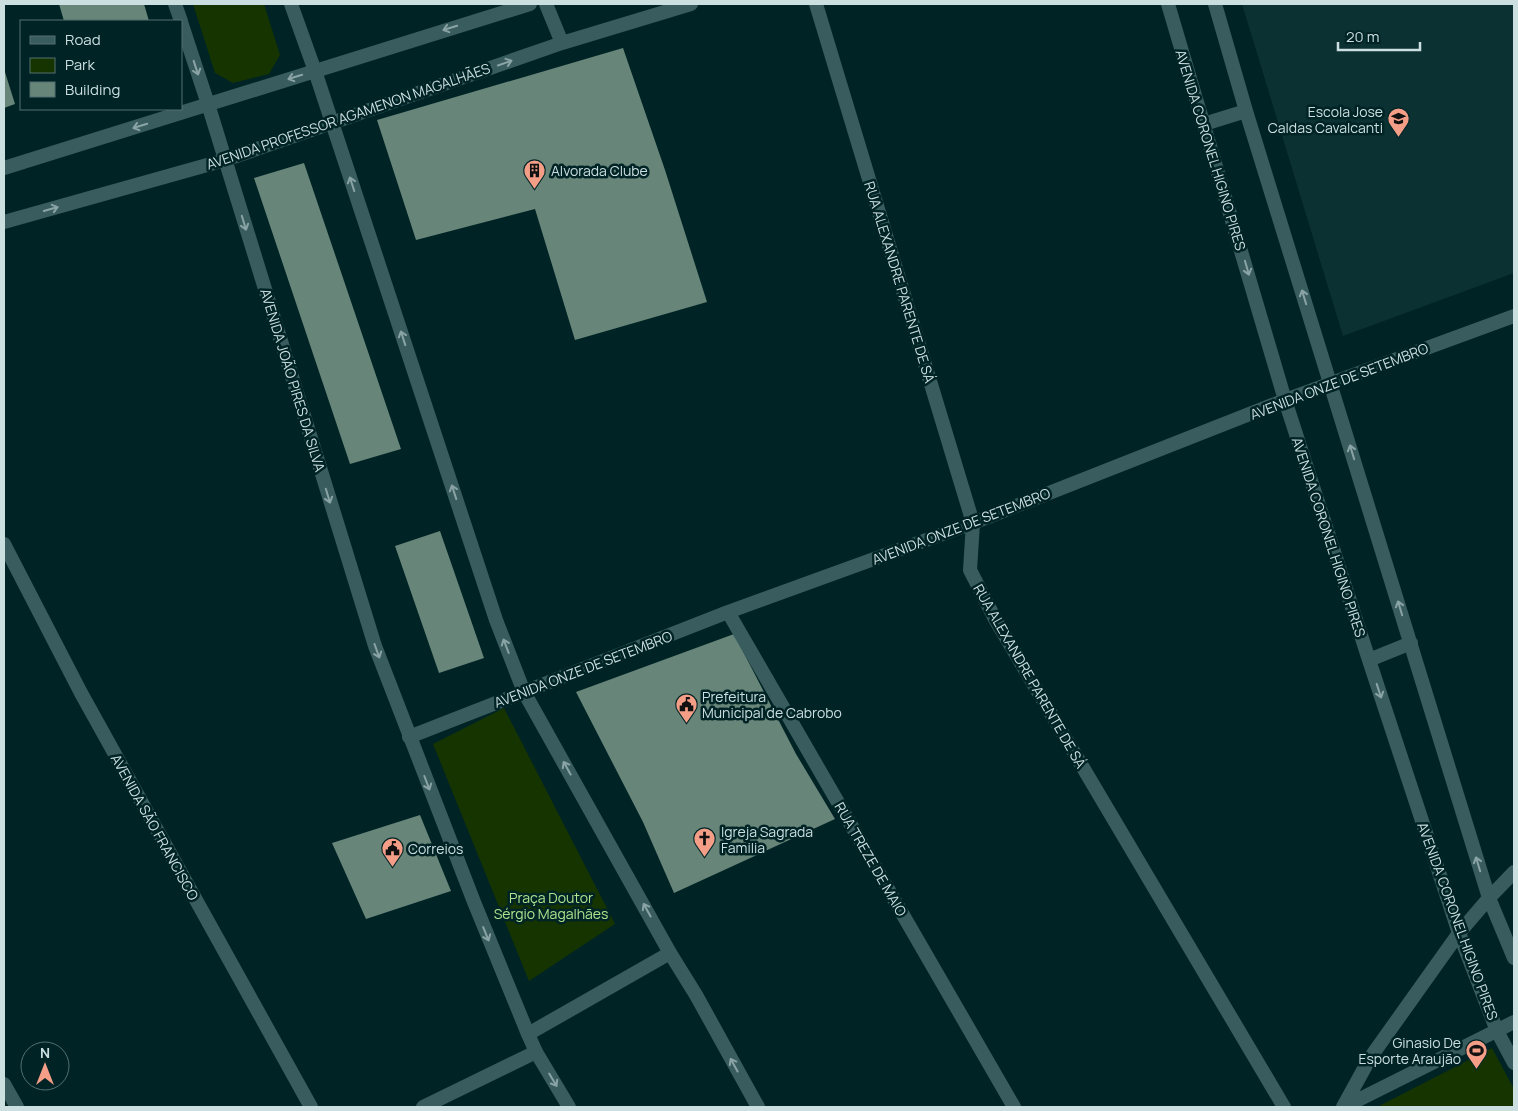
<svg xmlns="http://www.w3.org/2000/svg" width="1518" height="1111" font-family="Manrope,sans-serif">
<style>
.built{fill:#0c3133}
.green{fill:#163400}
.building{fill:#678578}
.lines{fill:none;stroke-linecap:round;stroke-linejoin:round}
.minor{stroke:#395c5e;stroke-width:14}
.tertiary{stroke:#395c5e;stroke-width:14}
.oneway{stroke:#8aa4a6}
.labels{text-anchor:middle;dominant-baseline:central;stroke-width:5;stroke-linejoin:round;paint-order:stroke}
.poi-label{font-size:14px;fill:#ccdfe0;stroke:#002426;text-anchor:start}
.street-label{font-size:14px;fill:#ccdfe0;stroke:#002426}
.park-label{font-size:14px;fill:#ade38d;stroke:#002426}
</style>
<rect width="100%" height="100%" fill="#002426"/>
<path class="built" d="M 1242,4 L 1514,4 L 1514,273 L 1343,336 Z"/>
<path class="green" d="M 193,4 L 264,4 L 280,55 L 269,74 L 233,83 L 215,73 Z
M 504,708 L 615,924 L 529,981 L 433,744 Z
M 1492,1048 L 1514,1089 L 1514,1107 L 1377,1107 Z"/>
<path class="building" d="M 59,4 L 144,4 L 149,21 L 64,21 Z
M 623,48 L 665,170 L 707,302 L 575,340 L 535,209 L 416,240 L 377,120 Z
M 4,69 L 15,104 L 4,108 Z
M 304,163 L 401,449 L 350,464 L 254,178 Z
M 440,531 L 484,658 L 439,673 L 395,546 Z
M 734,634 L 796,754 L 835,819 L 674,893 L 643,822 L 576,692 Z
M 420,815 L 451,891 L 366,919 L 332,843 Z"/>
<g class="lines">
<path class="minor" d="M 816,4 L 973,523 L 970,570 L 995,619 L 1284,1107
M 1168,4 L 1285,400 L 1369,660 L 1459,933 L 1497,1031 L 1514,1063
M 1215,4 L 1246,111 L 1489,898 L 1514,958
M 1204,124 L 1246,111
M 4,544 L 81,693 L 311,1107
M 728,612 L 1014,1107
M 1369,660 L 1411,643
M 409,737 L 728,612 L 973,523 L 1285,400 L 1514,316
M 528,1034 L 670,953
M 4,1084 L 17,1107
M 423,1107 L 536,1052
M 1343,1107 L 1370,1058 L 1459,933 L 1489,898 L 1514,872
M 1344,1107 L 1514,1022"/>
<path class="tertiary" d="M 175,4 L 181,21
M 291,4 L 315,71 L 496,620 L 524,692 L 670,953 L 696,995 L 758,1107
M 546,4 L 562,43
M 181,22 L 208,104 L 375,646 L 474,902 L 528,1034 L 536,1052 L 569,1107
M 4,168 L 530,4
M 4,222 L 225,160 L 562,43 L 691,4"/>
</g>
<defs><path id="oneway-shaft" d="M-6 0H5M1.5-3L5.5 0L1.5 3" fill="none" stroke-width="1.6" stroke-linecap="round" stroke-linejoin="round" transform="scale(1.25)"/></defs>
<g class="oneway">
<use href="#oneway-shaft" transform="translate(450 28) rotate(163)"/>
<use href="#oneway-shaft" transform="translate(505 63) rotate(-19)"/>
<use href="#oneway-shaft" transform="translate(196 68) rotate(72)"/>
<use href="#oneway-shaft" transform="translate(295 77) rotate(163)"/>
<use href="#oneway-shaft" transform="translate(140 126) rotate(163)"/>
<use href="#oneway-shaft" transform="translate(352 184) rotate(-108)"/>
<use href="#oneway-shaft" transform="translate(51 209) rotate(-16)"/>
<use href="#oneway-shaft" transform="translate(244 223) rotate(73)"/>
<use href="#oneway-shaft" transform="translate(1247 268) rotate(74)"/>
<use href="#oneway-shaft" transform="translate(1304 297) rotate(-107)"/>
<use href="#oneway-shaft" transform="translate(403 338) rotate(-108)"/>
<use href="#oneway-shaft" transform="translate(1352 452) rotate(-107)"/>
<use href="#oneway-shaft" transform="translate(454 492) rotate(-108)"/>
<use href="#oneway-shaft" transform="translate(328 496) rotate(73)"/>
<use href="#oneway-shaft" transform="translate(1400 608) rotate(-107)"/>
<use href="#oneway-shaft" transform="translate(506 646) rotate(-111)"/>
<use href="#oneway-shaft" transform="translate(377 651) rotate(70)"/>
<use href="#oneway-shaft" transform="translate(1379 691) rotate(72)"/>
<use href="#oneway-shaft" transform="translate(567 768) rotate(-119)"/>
<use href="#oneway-shaft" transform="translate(427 783) rotate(69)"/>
<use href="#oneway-shaft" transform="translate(1478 864) rotate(-107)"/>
<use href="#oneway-shaft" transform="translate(647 910) rotate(-119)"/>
<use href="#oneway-shaft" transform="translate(486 934) rotate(68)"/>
<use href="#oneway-shaft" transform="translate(734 1065) rotate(-119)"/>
<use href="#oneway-shaft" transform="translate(553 1080) rotate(59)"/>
</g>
<defs>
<symbol id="school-pin" viewBox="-11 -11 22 30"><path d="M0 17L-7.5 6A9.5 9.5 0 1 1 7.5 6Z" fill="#f49e87" stroke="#002426"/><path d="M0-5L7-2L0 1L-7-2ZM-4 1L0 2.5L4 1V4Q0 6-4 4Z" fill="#111"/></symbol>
<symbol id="building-pin" viewBox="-11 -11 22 30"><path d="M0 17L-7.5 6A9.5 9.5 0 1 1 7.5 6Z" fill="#f49e87" stroke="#002426"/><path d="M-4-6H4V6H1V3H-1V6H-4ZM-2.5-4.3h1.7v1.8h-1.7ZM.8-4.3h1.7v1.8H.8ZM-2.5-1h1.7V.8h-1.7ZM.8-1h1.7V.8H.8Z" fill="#111"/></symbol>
<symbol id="civic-pin" viewBox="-11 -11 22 30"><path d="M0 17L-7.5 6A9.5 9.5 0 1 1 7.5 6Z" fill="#f49e87" stroke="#002426"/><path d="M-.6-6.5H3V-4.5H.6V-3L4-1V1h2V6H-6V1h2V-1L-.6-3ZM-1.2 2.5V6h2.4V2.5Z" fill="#111"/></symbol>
<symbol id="church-pin" viewBox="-11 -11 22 30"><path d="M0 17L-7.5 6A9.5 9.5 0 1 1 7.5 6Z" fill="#f49e87" stroke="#002426"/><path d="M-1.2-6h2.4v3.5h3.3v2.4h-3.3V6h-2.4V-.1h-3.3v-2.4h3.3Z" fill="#111"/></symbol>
<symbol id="stadium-pin" viewBox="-11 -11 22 30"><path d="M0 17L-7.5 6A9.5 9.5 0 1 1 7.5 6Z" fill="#f49e87" stroke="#002426"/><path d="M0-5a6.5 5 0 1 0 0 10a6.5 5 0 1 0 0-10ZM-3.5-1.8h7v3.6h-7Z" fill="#111"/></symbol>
</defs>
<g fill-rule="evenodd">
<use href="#school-pin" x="1386" y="106" width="25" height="34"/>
<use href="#building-pin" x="522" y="158" width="25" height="34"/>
<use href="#civic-pin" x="674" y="692" width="25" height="34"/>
<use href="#church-pin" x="692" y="826" width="25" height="34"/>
<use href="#civic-pin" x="380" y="836" width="25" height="34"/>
<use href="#stadium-pin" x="1464" y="1038" width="25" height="34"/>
</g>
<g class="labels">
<g class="poi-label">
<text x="1383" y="111" text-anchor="end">Escola Jose<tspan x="1383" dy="16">Caldas Cavalcanti</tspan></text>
<text x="551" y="170">Alvorada Clube</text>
<text x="702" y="696">Prefeitura<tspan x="702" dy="16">Municipal de Cabrobo</tspan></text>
<text x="721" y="831">Igreja Sagrada<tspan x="721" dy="16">Familia</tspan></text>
<text x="408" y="848">Correios</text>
<text x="1461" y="1042" text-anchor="end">Ginasio De<tspan x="1461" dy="16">Esporte Araujão</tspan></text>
</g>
<g class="street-label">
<text transform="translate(348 116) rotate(-19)">AVENIDA PROFESSOR AGAMENON MAGALHÃES</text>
<text transform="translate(1211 150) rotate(73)">AVENIDA CORONEL HIGINO PIRES</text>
<text transform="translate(900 282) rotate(73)">RUA ALEXANDRE PARENTE DE SÁ</text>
<text transform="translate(293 380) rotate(73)">AVENIDA JOÃO PIRES DA SILVA</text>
<text transform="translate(1339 381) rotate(-21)">AVENIDA ONZE DE SETEMBRO</text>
<text transform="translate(961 526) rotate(-21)">AVENIDA ONZE DE SETEMBRO</text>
<text transform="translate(1329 537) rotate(72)">AVENIDA CORONEL HIGINO PIRES</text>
<text transform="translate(583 669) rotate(-21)">AVENIDA ONZE DE SETEMBRO</text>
<text transform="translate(1030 676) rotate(60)">RUA ALEXANDRE PARENTE DE SÁ</text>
<text transform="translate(155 827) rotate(61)">AVENIDA SÃO FRANCISCO</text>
<text transform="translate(871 859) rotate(60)">RUA TREZE DE MAIO</text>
<text transform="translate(1458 921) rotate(70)">AVENIDA CORONEL HIGINO PIRES</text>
</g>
<g class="park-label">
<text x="551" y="897">Praça Doutor<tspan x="551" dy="16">Sérgio Magalhães</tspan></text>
</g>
</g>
<rect width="1518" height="1111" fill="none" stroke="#ccdfe0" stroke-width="10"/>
<rect x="20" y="20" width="162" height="90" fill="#002426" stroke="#526f70"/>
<rect x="30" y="36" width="25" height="8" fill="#395c5e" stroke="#526f70"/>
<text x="65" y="45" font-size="15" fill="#ccdfe0">Road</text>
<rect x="30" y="58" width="25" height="15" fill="#163400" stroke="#526f70"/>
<text x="65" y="70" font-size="15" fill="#ccdfe0">Park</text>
<rect x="30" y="82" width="25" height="15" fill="#678578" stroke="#526f70"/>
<text x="65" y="95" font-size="15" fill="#ccdfe0">Building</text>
<g transform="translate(45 1066)"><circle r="24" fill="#002426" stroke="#526f70"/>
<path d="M0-4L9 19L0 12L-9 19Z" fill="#f49e87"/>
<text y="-8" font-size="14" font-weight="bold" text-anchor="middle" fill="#ccdfe0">N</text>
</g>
<path d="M1338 42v8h82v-8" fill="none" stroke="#ccdfe0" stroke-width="2.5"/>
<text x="1346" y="42" font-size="15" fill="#ccdfe0" stroke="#002426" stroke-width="4" paint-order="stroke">20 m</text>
</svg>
